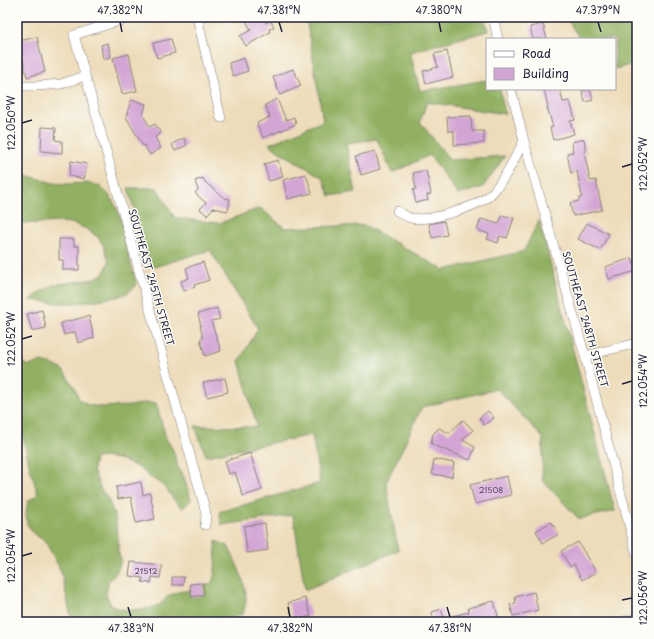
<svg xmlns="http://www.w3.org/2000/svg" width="654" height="639" font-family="'Playpen Sans',sans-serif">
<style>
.forest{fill:#91b062;stroke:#5a694e}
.building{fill:#d3a5d5}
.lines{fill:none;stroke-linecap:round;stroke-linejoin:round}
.minor-casing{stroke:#887f7a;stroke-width:10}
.minor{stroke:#fff;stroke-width:9}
.ticks{fill:none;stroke:#22223b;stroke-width:1.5}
.labels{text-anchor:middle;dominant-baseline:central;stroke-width:3;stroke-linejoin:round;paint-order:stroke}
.number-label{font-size:8px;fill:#4e4362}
.street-label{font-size:10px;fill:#22223b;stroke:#fdfcf7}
.neatline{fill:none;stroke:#22223b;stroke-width:1.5}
.ticks-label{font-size:10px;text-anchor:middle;fill:#22223b}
</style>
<rect width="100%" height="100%" fill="#fdfcf7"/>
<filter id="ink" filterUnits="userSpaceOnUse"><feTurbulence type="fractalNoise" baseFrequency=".025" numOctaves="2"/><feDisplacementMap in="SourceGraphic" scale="8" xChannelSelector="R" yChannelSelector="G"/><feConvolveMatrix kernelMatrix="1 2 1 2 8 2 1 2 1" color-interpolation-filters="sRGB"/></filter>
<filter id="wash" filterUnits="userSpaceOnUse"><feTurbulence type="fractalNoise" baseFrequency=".012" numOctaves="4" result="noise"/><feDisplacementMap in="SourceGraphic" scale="16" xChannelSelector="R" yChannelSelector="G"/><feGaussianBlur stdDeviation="0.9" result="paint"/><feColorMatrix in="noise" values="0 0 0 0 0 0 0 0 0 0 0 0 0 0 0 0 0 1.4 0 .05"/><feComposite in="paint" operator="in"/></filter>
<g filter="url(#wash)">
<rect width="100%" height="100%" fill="#eddcb9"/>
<path class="forest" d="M 306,17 L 484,17 L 488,31 L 410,52 L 420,91 L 487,80 L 487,89 L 500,89 L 505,114 L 427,102 L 420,122 L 450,160 L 505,156 L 483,187 L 458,195 L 430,155 L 392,173 L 377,139 L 346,143 L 356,192 L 330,196 L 322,177 L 278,151 L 269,144 L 323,121 Z
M 568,17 L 637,17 L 637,63 L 615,69 L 615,39 L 580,39 L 569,22 Z
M 17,175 L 32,177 L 53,183 L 66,184 L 89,183 L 101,187 L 109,195 L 115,205 L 120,216 L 126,238 L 127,250 L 137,285 L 127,293 L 117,297 L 76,303 L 57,303 L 31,300 L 39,293 L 53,285 L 94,279 L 104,273 L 109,262 C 107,254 104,245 99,239 C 92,231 80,225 70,223 C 60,221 49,223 39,223 C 31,224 24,222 17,223 Z
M 128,188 L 157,188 L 175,218 L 220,223 L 260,208 L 285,228 L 364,225 L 444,270 L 524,251 L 539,220 L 615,511 L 579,519 L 542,480 L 543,438 L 497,389 L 422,407 L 386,483 L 398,550 L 305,590 L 293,515 L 222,525 L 219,512 L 320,483 L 312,435 L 206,456 L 195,426 L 257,427 L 239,361 L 258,329 L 210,250 L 151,268 Z
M 17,357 L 18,361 L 29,366 L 40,362 L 51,364 L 62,369 L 75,388 L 79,399 L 88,405 L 100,407 L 130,406 L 144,403 L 156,403 L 166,438 L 173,450 L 178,467 L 184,477 L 191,500 L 183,508 L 174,500 L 167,490 L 159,482 L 148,476 L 140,468 L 119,459 L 107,457 L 95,458 L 93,470 L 101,490 L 108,499 L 115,516 L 118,539 L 118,551 L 121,562 L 116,573 L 108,582 L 106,595 L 111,605 L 122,610 L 148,609 L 159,605 L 168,596 L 178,592 L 191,590 L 202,587 L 212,583 L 215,573 L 216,541 L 228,546 C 236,563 247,582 246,602 C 245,606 244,610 243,614 L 231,618 L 222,622 L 72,622 L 62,575 L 58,565 L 45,541 L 34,534 L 27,524 L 26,513 L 28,501 L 38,495 L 29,464 L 19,418 L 17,405 Z"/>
<g id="blocks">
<path class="building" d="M 244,17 L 262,17 L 266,23 L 270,20 L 274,27 L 269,29 L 270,32 L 246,46 L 240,36 L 251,30 Z
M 543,24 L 547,39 L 533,39 L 530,27 Z
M 37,37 L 45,72 L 27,77 L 19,41 Z
M 171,39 L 175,53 L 157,58 L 153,43 Z
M 108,43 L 111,57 L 103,59 L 101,45 Z
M 447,51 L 453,77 L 426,84 L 423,71 L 438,67 L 434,54 Z
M 129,54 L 137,91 L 122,94 L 113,58 Z
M 244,58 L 248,71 L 233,76 L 229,63 Z
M 293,69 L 301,86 L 280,95 L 273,77 Z
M 544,89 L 560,89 L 563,102 L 570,101 L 575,120 L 570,121 L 574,134 L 553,140 L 550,128 L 553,127 L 547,107 L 548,107 Z
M 590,89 L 593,100 L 585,102 L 582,91 Z
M 277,99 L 286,120 L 294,117 L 296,124 L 263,138 L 257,123 L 270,117 L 265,105 Z
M 131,100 L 146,104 L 143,115 L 150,127 L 155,124 L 161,133 L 155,137 L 161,148 L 150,155 L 144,145 L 143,146 L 126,117 Z
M 471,116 L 472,131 L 484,131 L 484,143 L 454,145 L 454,131 L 448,131 L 447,117 Z
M 42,127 L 56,128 L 55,140 L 62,141 L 62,153 L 41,151 Z
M 184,138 L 187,145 L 175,151 L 172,144 Z
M 584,139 L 586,151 L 584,151 L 590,181 L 596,180 L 602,210 L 573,216 L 570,203 L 579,201 L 579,198 L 582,197 L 577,171 L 571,173 L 567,153 L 573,152 L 572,142 Z
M 375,151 L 380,169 L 361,175 L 356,156 Z
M 278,160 L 283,177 L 269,181 L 264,164 Z
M 71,161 L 87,164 L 84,179 L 69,176 Z
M 426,170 L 431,194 L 427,195 L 428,200 L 416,203 L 413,190 L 416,189 L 413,173 Z
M 306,174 L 312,193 L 288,199 L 283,180 Z
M 203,178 L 205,182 L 224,198 L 230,199 L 228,211 L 213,208 L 207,215 L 200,209 L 206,203 L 195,193 L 198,190 L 195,181 Z
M 502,215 L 514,218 L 507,238 L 500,236 L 498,243 L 487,239 L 489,234 L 477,230 L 481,219 L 499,224 Z
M 444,221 L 447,235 L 432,238 L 429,224 Z
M 587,223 L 609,234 L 600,250 L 578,239 Z
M 59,239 L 74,239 L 74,246 L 79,246 L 79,270 L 63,270 L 63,260 L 59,260 Z
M 632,258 L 636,271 L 609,279 L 605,267 Z
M 203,262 L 209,280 L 194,285 L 195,287 L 184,291 L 181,281 L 189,278 L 186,268 Z
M 217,308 L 220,319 L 211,321 L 221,351 L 205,356 L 200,339 L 203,338 L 200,326 L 201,326 L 198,314 Z
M 42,310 L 46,328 L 32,331 L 27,314 Z
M 89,316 L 94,338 L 78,343 L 75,332 L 64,335 L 61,323 Z
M 225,378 L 228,392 L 207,397 L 203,383 Z
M 488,411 L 494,418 L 484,425 L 479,418 Z
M 463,420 L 473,430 L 462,440 L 475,447 L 470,460 L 431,444 L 433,434 L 439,428 L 449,433 Z
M 250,453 L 262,490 L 243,496 L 235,472 L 229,474 L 225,461 Z
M 434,459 L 454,463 L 452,477 L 432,474 Z
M 507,476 L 511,495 L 475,504 L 470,485 Z
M 141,482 L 143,495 L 150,493 L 155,519 L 136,523 L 131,497 L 118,499 L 116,487 Z
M 551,522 L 559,534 L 543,543 L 536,531 Z
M 265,523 L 268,550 L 247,553 L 244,526 Z
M 578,542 L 596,572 L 582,580 L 574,565 L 570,567 L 561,551 Z
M 131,562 L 162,565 L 160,578 L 152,577 L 151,583 L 142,582 L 143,578 L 129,576 Z
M 172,577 L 184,577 L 183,585 L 172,585 Z
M 203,583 L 204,595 L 191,597 L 190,584 Z
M 534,592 L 538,610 L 513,616 L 510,604 L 516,603 L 515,597 Z
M 305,598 L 311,616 L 294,621 L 288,603 Z
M 494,601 L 499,620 L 490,622 L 434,622 L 432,612 L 441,609 L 444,618 L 469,612 L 468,608 Z"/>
</g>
</g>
<g filter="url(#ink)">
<use href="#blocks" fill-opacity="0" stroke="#887f7a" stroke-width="1"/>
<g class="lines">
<defs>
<path id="minor" d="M 132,17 L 74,35 L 205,509 L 206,515 L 205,525
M 197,17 L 221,118
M 493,17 L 498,39
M 17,86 L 37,86 L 61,84 L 85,76
M 511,89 L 524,141 L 585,356 L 637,555
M 397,211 C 401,213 406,217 411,218 C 429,222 479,207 492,193 C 506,178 514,159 524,141
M 585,356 L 637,343
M 621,622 L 637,618"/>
</defs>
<use href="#minor" class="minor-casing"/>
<use href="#minor" class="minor"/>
</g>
</g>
<path class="ticks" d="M 120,22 L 122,32M 279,22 L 282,32M 439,22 L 441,32M 598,22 L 601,32M 22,123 L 32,120M 622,167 L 632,164M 22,339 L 32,336M 622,384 L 632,381M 22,556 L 32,553M 622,600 L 632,598M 128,607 L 131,617M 288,607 L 290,617M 447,607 L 450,617"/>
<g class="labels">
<g class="number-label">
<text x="491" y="490">21508</text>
<text x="146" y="571">21512</text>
</g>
<g class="street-label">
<text transform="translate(152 277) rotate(74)">SOUTHEAST 245TH STREET</text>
<text transform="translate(586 319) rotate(74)">SOUTHEAST 248TH STREET</text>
</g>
</g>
<rect width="654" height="639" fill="none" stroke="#fdfcf7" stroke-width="44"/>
<rect x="486" y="38" width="130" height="52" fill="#fdfcf7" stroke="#a5a5ac"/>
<rect x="494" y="51" width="20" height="6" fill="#ffffff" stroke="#a5a5ac"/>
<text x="522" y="58" font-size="12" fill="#22223b">Road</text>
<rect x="494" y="68" width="20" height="12" fill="#d3a5d5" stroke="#a5a5ac"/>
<text x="522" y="78" font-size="12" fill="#22223b">Building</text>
<rect x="22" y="22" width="610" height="595" class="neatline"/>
<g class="ticks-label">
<text x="120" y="14">47.382°N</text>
<text x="279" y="14">47.381°N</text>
<text x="439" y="14">47.380°N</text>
<text x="598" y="14">47.379°N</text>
<text transform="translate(11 123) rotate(-90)" y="4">122.050°W</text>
<text transform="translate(643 164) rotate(-90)" y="4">122.052°W</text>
<text transform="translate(11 339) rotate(-90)" y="4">122.052°W</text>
<text transform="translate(643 381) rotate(-90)" y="4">122.054°W</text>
<text transform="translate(11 556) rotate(-90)" y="4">122.054°W</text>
<text transform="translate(643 598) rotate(-90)" y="4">122.056°W</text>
<text x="131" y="632">47.383°N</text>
<text x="290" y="632">47.382°N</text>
<text x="450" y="632">47.381°N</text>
</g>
</svg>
